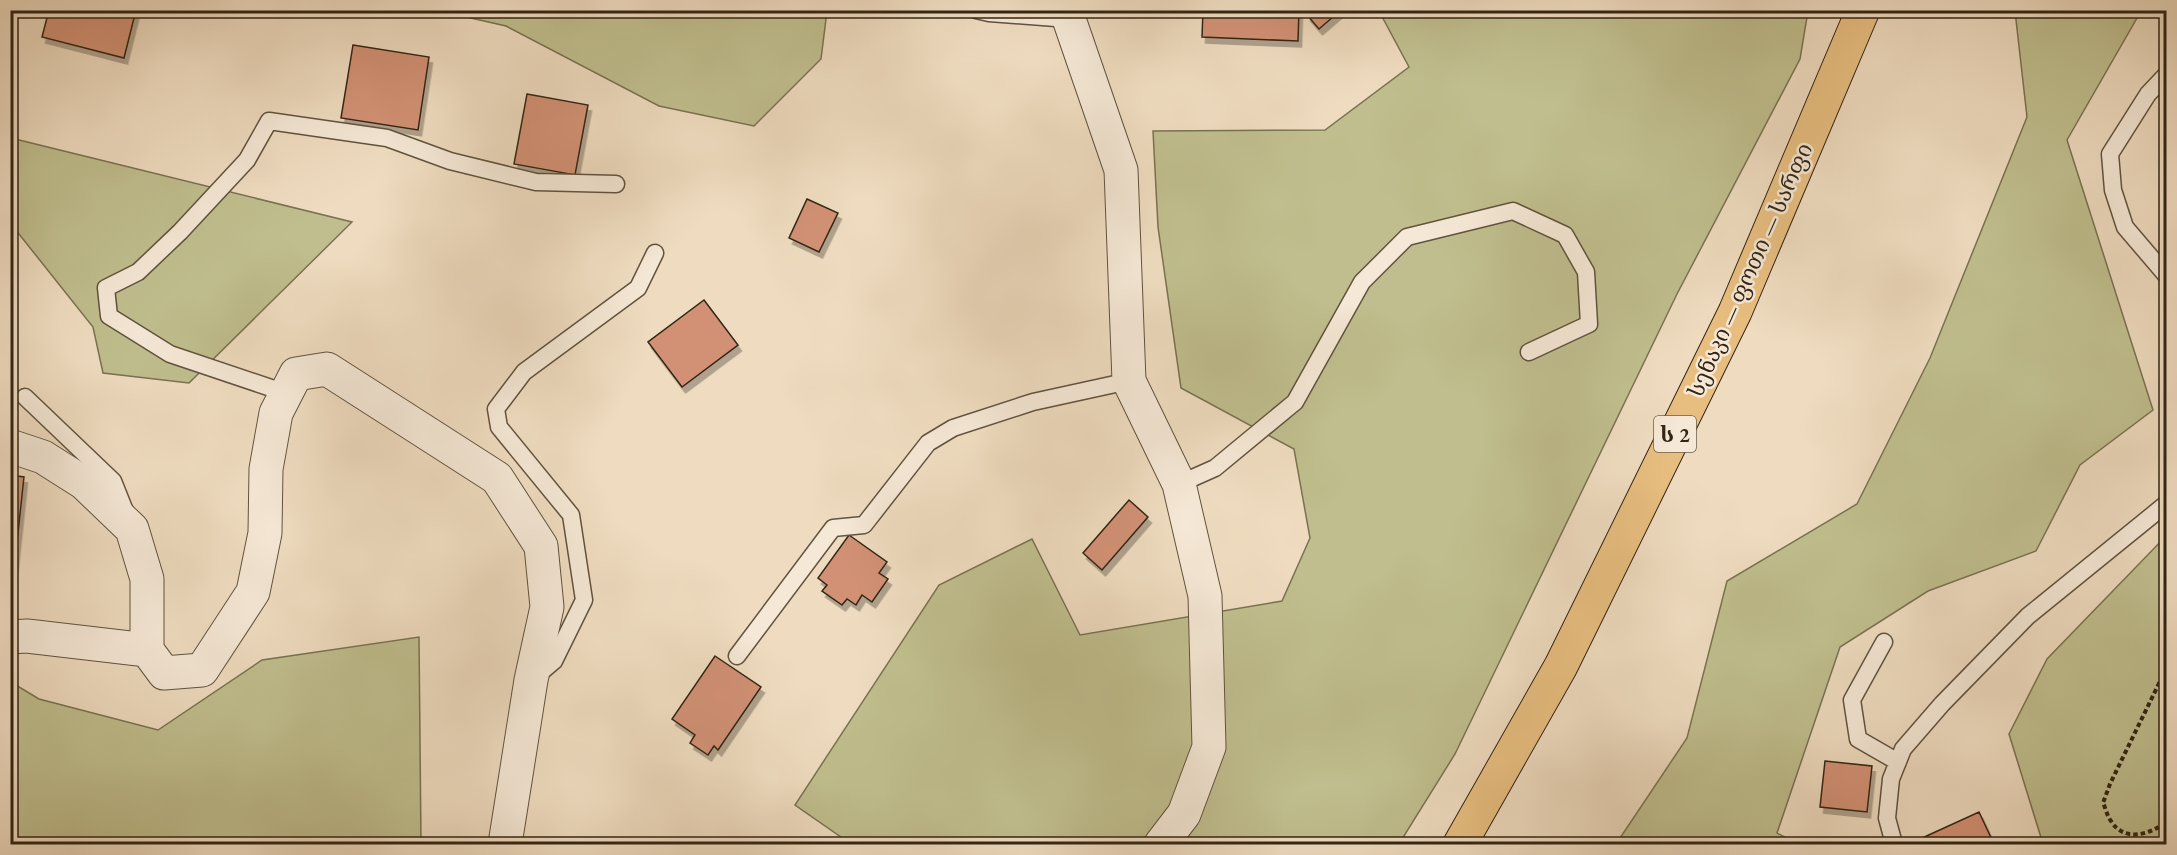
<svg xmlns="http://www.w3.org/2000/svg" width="2177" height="855" font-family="'EB Garamond','Noto Serif Georgian',serif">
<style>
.green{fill:#c0be8e;stroke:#797251;stroke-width:1.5}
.building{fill:#d29174;stroke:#322514;stroke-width:1.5;filter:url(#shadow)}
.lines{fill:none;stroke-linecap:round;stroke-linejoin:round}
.service-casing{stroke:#61533f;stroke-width:19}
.minor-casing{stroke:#61533f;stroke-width:35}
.tertiary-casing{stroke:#61533f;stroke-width:35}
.trunk-casing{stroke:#322514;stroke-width:35}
.path{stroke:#322514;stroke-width:4;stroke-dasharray:4.5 3;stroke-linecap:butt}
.service{stroke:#f5e8d6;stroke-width:16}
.minor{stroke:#f5e8d6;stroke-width:33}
.tertiary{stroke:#f5e8d6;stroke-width:33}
.trunk{stroke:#e8be80;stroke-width:33}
.labels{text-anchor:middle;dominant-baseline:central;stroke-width:5;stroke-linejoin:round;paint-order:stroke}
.shield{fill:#f5e8d6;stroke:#6c604e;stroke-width:1.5}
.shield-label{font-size:21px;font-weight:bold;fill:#322514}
.street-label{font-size:22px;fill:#322514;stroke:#f5e8d6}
</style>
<defs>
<filter id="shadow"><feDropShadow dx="3.5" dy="6" stdDeviation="0" flood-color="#0004"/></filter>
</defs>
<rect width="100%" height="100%" fill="#efdcc0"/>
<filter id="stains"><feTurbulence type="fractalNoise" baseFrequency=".00333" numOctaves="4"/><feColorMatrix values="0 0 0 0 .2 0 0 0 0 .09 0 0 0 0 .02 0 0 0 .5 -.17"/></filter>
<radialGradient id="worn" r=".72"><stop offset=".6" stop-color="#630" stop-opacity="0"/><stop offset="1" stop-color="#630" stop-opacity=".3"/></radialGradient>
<path class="green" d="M 440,11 L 827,10 L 827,11 L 821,59 L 754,126 L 659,106 L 506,26 Z
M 1379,11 L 1808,11 L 1800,59 L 1677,294 L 1455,754 L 1399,844 L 851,844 L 795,805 L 939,585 L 1032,539 L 1080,635 L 1282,601 L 1310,538 L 1294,449 L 1181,388 L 1158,227 L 1153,131 L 1325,130 L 1409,67 Z
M 2015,11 L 2141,11 L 2067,140 L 2153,410 L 2080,465 L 2036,551 L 1928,591 L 1840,647 L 1777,833 L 1798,844 L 1616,844 L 1687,738 L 1727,581 L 1857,504 L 1930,358 L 2027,117 Z
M 11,138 L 352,222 L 189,383 L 103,373 L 93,327 L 11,224 Z
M 2166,536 L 2166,844 L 2043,844 L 2009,734 L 2047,659 Z
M 419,637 L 421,844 L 11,844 L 11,682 L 39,699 L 158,730 L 262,660 Z"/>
<path class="building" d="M 49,10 L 136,10 L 124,58 L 42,37 Z
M 1203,10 L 1299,10 L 1298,41 L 1202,37 Z
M 1312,10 L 1341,10 L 1319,29 L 1307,15 Z
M 353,45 L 429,57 L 418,130 L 341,118 Z
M 527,94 L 588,105 L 575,175 L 514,164 Z
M 807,199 L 838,213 L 819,252 L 789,238 Z
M 704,300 L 738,345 L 682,387 L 648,342 Z
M 10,475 L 24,477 L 14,570 L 10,570 Z
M 1129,500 L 1148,517 L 1102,570 L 1083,553 Z
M 849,535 L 887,562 L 879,573 L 888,579 L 872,602 L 862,595 L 856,605 L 847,599 L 842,605 L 822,591 L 827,585 L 818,578 Z
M 715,656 L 761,687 L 718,750 L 714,746 L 708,755 L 690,743 L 695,735 L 672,719 Z
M 1825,761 L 1872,766 L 1867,812 L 1820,807 Z
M 1979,812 L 1994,844 L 1909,844 Z"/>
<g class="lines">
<defs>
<path id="service" d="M 976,10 L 989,13 L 1069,19
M 2166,75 L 2148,94 L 2110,154 L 2113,190 L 2125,227 L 2166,275
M 286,393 L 170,354 L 109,316 L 106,288 L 138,272 L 180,232 L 247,160 L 269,121 L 387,138 L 450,161 L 536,182 L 616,184
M 25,397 L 113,481 L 125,511
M 1179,484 L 1215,468 L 1295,402 L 1362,282 L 1407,237 L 1513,211 L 1565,235 L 1586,272 L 1589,324 L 1529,352
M 1884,642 L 1852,700 L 1858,739 L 1898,762
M 737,656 L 833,528 L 864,525 L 928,443 L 953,428 L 1033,402 L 1129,381
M 534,678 L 554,661 L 584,600 L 571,515 L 499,427 L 496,409 L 524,372 L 638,288 L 655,253
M 1894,844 L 1887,818 L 1891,779 L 1903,749 L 1942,704 L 2028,616 L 2166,504"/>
<path id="minor" d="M 10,446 L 43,457 L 84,483 L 132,529 L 147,579 L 147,650 L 164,673 L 202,670 L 253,592 L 265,533 L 266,469 L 276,413 L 296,374 L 327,369 L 497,478 L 541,546 L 547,607 L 531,680 L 505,844
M 10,637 L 27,636 L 147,650"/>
<path id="tertiary" d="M 1072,10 L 1069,19 L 1121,170 L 1129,381 L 1179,484 L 1205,596 L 1209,747 L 1184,814 L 1161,844"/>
<path id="trunk" d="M 1460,844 L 1561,666 L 1735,312 L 1863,10"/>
</defs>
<use href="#service" class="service-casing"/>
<use href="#minor" class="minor-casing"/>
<use href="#tertiary" class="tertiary-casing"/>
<use href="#trunk" class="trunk-casing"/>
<path class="path" d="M 2166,669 L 2110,784 L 2103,803 C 2106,809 2107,816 2111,821 C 2124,843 2151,834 2166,822"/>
<use href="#service" class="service"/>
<use href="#minor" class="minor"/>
<use href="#tertiary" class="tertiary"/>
<use href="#trunk" class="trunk"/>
</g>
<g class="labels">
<rect class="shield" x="1654" y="416" width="42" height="36" rx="4.5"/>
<g class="shield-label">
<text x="1675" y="434">ს 2</text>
</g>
<g class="street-label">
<text transform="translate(1750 270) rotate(-66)">სენაკი — ფოთი — სარფი</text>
</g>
</g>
<rect width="2177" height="855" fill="none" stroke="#efdcc0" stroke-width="36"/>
<rect x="12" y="12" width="2153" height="831" fill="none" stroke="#322514" stroke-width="3"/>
<rect x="18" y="18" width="2141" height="819" fill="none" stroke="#322514" stroke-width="1.5"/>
<rect width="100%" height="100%" filter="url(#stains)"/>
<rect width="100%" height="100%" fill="url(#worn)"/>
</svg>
